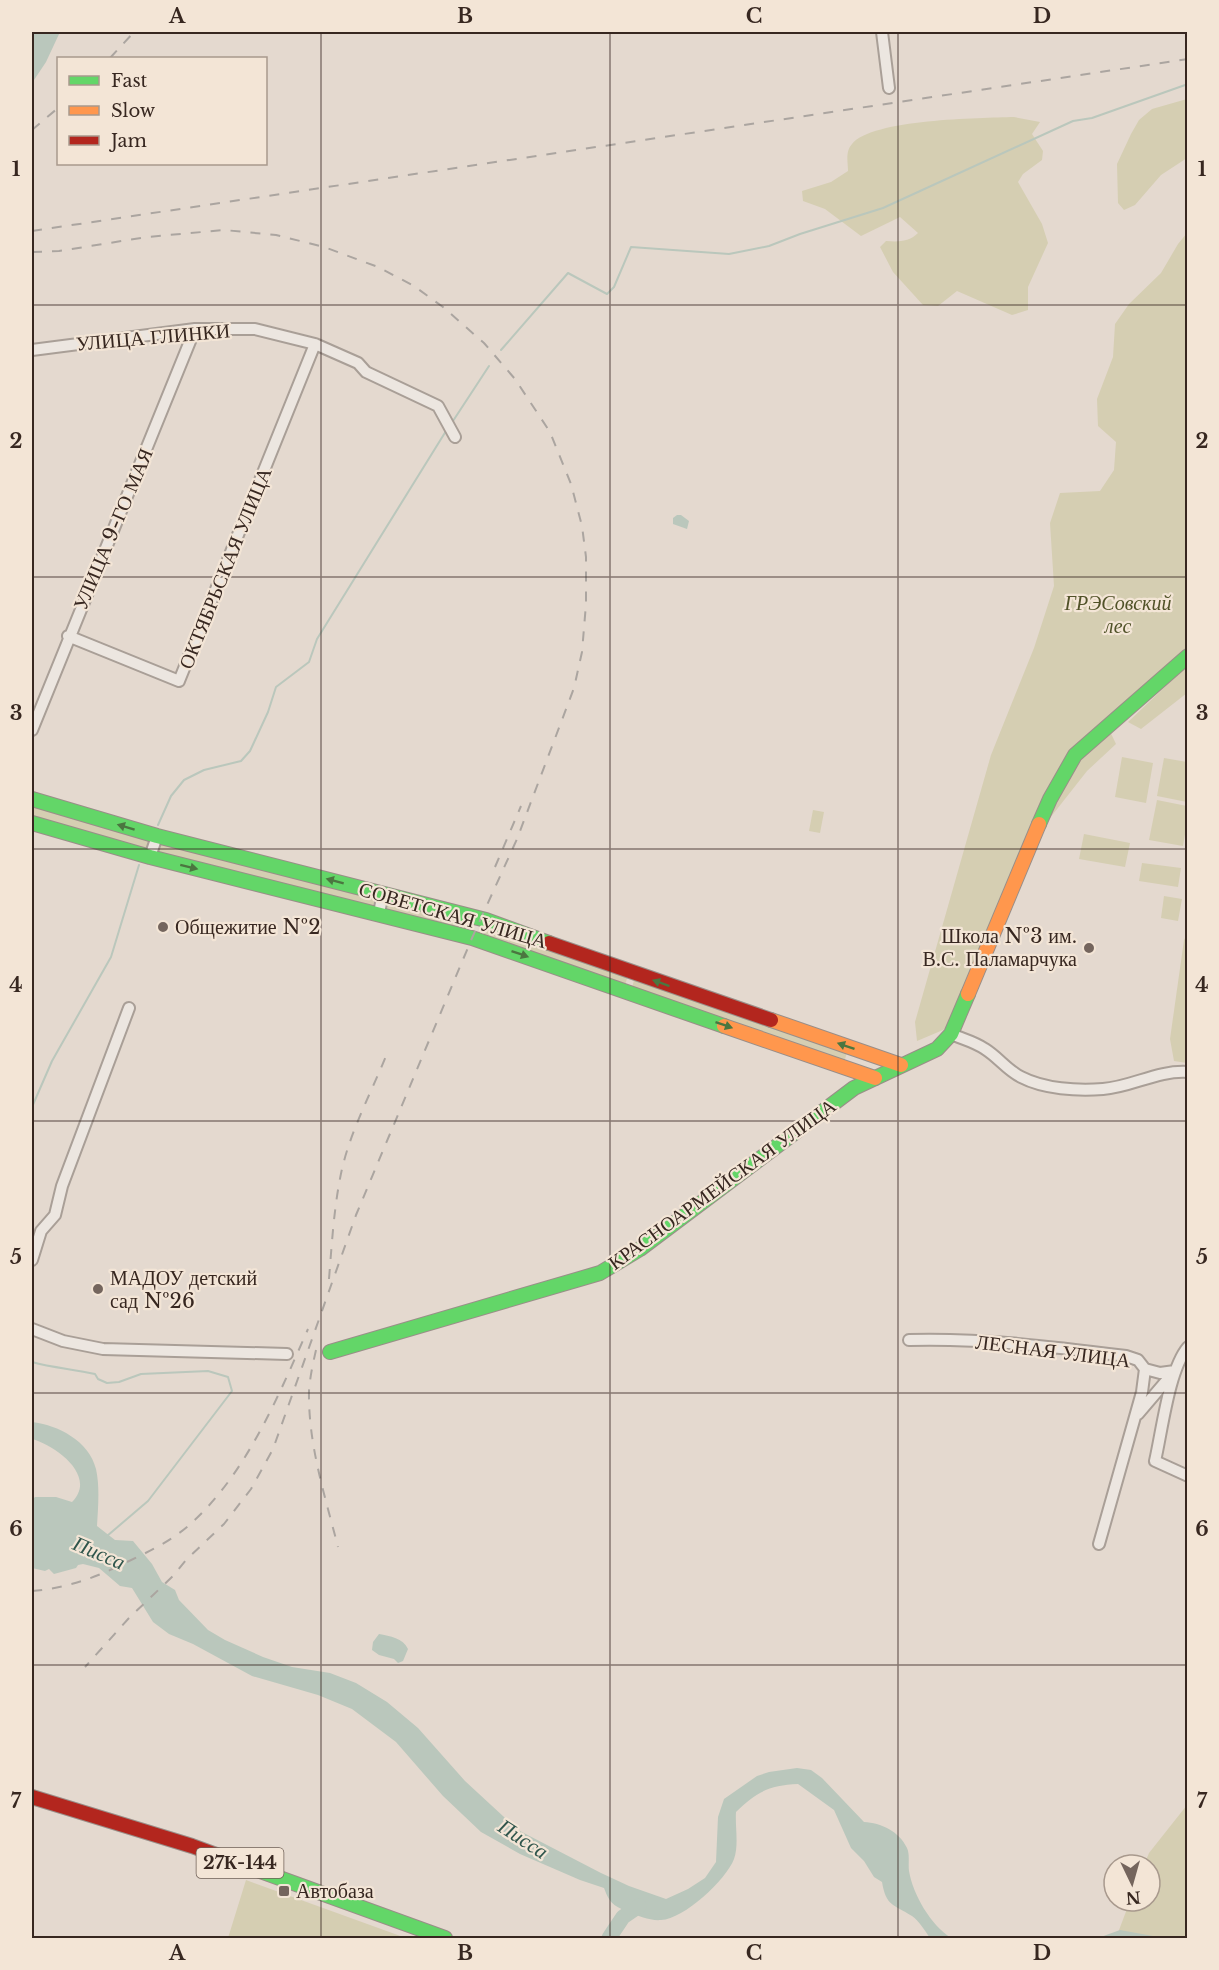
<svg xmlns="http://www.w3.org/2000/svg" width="1219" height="1970" font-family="'Libre Baskerville',serif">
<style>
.green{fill:#d5ceb2}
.water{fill:#bac7bc}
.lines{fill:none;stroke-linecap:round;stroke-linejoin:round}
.stream{stroke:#bac7bc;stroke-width:2}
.river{stroke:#bac7bc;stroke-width:15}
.street-casing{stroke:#a99f97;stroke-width:14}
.fast-casing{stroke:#998e88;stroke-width:16}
.slow-casing{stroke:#998e88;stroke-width:16}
.jam-casing{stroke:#998e88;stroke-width:16}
.street{stroke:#ece6e0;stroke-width:10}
.fast{stroke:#63d668;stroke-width:14}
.slow{stroke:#ff974d;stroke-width:14}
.jam{stroke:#b3261e;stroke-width:14}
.rail{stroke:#aba5a0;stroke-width:2;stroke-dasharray:10 10;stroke-linecap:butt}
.oneway{fill:#4b7640}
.grid{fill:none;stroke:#372720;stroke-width:1.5;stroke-opacity:0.55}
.poi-dot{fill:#74655d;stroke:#f3e5d6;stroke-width:2}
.labels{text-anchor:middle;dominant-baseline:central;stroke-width:4.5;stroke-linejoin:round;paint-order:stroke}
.shield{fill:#f3e5d6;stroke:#6f6057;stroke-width:1.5}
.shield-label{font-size:18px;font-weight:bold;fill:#372720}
.street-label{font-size:20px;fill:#372720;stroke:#f3e5d6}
.park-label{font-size:20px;font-style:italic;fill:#505228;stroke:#f3e5d6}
.poi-label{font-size:20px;fill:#372720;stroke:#f3e5d6;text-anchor:start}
.water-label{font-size:21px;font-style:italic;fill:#30564c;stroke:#f3e5d6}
.neatline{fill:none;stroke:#372720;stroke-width:2}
.grid-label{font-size:20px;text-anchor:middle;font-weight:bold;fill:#372720}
</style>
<rect width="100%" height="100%" fill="#e4d9cf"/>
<path class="green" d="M 1187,99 L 1187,158 L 1161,175 L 1135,205 L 1124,210 L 1118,203 L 1117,164 L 1131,134 L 1139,120 L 1152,109 Z
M 1014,117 L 1040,122 L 1032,134 L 1043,151 L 1042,160 L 1023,174 L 1018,182 L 1042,224 L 1048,243 L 1028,287 L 1028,310 L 1012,315 L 957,291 L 938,306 L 923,305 L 893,272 L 880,247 L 886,241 C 898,242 909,242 918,233 L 900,217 L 861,236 L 825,209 L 803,201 L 802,191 L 831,182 L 848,171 C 848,162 845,152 852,144 C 872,119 980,118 1014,117 Z
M 1187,233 L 1187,647 L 1126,703 L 1106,723 L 1116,744 L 1087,771 L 1039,832 L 962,1016 L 943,1030 L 917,1041 L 915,1022 L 991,755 L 1034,648 L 1054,586 L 1050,523 L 1060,493 L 1100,491 L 1114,470 L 1116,442 L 1098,426 L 1097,399 L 1113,357 L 1115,324 L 1129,304 L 1161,273 L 1178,244 Z
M 1187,666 L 1187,693 L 1141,729 L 1128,722 Z
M 1122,757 L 1153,763 L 1146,803 L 1115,797 Z
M 1164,758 L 1187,762 L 1187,802 L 1157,796 Z
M 1157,800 L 1187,806 L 1187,823 L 1183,846 L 1149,840 Z
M 32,802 L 153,839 L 148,853 L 32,819 Z
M 813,810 L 824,812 L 820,833 L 809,831 Z
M 1084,834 L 1130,843 L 1125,867 L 1079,859 Z
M 158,840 L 379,896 L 376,908 L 154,854 Z
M 1142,863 L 1181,868 L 1178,887 L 1139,881 Z
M 1164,896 L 1182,899 L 1178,921 L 1161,918 Z
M 386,897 L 472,921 L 467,932 L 384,910 Z
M 481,924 L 628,974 L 625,986 L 478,935 Z
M 1187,934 L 1187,1063 L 1174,1061 L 1170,1039 L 1184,940 Z
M 635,976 L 847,1052 L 844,1063 L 632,988 Z
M 1187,1805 L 1187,1938 L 1116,1938 L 1130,1901 L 1150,1901 L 1150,1865 L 1144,1865 L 1149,1853 Z
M 246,1880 L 406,1938 L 228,1938 Z"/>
<path class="water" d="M 32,32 L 60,32 L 46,62 L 32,83 Z
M 677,515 L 681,515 L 689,521 L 687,529 L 673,524 L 673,518 Z
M 32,1422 C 58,1425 89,1441 96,1469 C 100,1487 98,1508 97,1526 L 115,1540 L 133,1541 L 152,1564 L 162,1582 L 175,1590 L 179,1600 L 208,1630 L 225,1640 L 263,1657 L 292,1667 L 330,1673 L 356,1683 L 387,1702 L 418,1728 L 465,1781 L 518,1830 L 601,1873 L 629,1886 L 666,1899 L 688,1889 L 705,1878 L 716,1862 L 718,1817 L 724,1799 L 757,1776 L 769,1772 L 797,1768 L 811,1770 L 822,1778 L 864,1822 C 881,1823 899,1831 907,1848 C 910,1854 908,1864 909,1871 C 913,1895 931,1925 951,1938 L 930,1938 C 925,1931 919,1921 912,1916 C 893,1904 886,1906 882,1882 L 874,1877 L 864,1861 L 851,1848 L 834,1810 L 798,1784 C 770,1785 756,1792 736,1812 C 735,1827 739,1845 734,1859 C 726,1880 684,1919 661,1920 C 650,1921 639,1916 629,1912 C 614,1906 610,1904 604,1888 L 580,1880 L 520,1854 L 481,1832 L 443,1796 L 396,1742 L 352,1709 L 318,1695 L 252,1676 L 193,1644 L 169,1634 L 153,1622 L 132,1588 L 120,1586 L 99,1568 L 83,1564 L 78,1565 L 76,1568 L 54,1574 L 49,1569 L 45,1571 L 32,1568 L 32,1500 L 35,1497 L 56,1497 L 72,1502 C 98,1476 55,1445 32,1439 Z
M 379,1634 C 390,1636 403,1638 408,1649 L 403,1661 L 398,1663 L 394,1659 L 379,1655 L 372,1650 L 373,1642 Z
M 1120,1930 L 1153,1936 L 1158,1938 L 1098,1938 Z"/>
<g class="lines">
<path class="stream" d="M 501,350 L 568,273 L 607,294 L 614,287 L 631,247 L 729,254 L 769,246 L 800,234 L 883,208 L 1073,121 L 1092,118 L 1188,84
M 451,424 L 489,366
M 158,825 L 171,796 L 184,780 L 204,770 L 241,761 L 250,751 L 268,712 L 276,687 L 309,662 L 317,639 L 446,431
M 32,1107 L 52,1061 L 111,957 L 139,865
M 32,1362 C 53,1368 74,1369 95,1374 L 98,1379 L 107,1383 L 119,1382 L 141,1374 L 208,1371 L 228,1377 L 232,1391 L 148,1501 L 107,1536"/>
<path class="river" d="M 609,1938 L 623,1917 L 639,1906"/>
<defs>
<path id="street" d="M 882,32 L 889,88
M 32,350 L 195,329 L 255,329 L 315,344 L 358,363 L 366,372 L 438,406 L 455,437
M 68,636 L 179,681 L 315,344
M 32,730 L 195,329
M 150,857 L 157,836
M 379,913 L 383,893
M 951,1034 C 963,1039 975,1042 985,1049 C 998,1057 1007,1070 1021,1077 C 1044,1089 1077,1091 1103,1089 C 1132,1087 1157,1070 1188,1072
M 32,1260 L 41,1231 L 55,1215 L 62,1186 L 129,1008
M 32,1329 L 63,1341 L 103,1349 L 287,1354
M 909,1340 C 982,1338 1054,1347 1126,1356 L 1138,1360 L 1145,1369 L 1142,1392 L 1099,1544
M 1188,1347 C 1169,1369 1162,1431 1155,1461 L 1188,1476
M 1145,1369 L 1160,1373 L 1175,1371
M 1138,1414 L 1173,1373"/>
<path id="fast" d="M 32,799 L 157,836 L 486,920 L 549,943
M 32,823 L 150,857 L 472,938 L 724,1026
M 1039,824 L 1050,799 L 1075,755 L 1188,656
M 330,1352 L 600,1273 L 640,1249 L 854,1088 L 937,1049 L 951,1034 L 968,994
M 252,1868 L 445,1938"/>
<path id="slow" d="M 968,994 L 1039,824
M 771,1020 L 901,1065
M 724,1026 L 875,1078"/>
<path id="jam" d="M 549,943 L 771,1020
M 32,1797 L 192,1846 L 252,1868"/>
</defs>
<use href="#street" class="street-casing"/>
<use href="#fast" class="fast-casing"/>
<use href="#slow" class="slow-casing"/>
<use href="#jam" class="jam-casing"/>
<use href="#street" class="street"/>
<use href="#fast" class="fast"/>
<use href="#slow" class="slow"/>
<use href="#jam" class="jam"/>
<path class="rail" d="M 110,58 L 134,32
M 32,130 L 58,108
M 32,231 L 1188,59
M 32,252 L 59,251 L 147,237 L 224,230 L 276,235 L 324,247 L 378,267 L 414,286 L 443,307 L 484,343 L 515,379 L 550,432 L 571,484 L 582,526 L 586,557 L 586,604 L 582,652 L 574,688 L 517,839 L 472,938 L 356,1215 L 273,1449 L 251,1489 L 224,1524 L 186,1560 L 173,1576 L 129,1618 L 85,1667
M 495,867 L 521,806
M 329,1279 C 332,1242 334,1205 342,1169 C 351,1130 371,1093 386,1056
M 316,1350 C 313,1363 310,1377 309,1391 C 308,1444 325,1496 338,1547
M 32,1591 C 67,1588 95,1578 127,1562 C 148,1552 169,1542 187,1527 C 245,1477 278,1397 308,1329"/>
</g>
<defs><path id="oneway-solid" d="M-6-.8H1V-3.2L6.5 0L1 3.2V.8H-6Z" transform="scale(1.5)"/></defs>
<g class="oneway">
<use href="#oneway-solid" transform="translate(126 827) rotate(-163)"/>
<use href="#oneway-solid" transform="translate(189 867) rotate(14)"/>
<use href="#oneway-solid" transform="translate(335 881) rotate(-165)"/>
<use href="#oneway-solid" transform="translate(520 954) rotate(19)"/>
<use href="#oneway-solid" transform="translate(661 983) rotate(-160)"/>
<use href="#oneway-solid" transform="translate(724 1025) rotate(19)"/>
<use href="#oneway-solid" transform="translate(846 1046) rotate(-161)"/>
</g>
<path class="grid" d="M 321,32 L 321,1938M 610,32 L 610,1938M 898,32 L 898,1938M 32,305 L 1188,305M 32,577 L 1188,577M 32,849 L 1188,849M 32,1121 L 1188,1121M 32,1393 L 1188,1393M 32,1665 L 1188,1665"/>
<g class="poi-dot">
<circle cx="163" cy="927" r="6"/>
<circle cx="1089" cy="948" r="6"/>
<circle cx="98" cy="1289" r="6"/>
<rect x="278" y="1885" width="12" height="12" rx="3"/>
</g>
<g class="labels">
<rect class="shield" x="196.5" y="1848" width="87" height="30" rx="4.5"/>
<g class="shield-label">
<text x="240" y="1863">27К-144</text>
</g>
<g class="street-label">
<text transform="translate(153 337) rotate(-5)">УЛИЦА ГЛИНКИ</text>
<text transform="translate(113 529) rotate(-67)">УЛИЦА 9-ГО МАЯ</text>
<text transform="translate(225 568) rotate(-68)">ОКТЯБРЬСКАЯ УЛИЦА</text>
<text transform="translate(453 915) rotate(16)">СОВЕТСКАЯ УЛИЦА</text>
<text transform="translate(722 1184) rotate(-36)">КРАСНОАРМЕЙСКАЯ УЛИЦА</text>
<text transform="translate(1053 1351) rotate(7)">ЛЕСНАЯ УЛИЦА</text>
</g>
<g class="park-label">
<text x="1118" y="603">ГРЭСовский<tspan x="1118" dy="23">лес</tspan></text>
</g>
<g class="poi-label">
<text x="175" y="927">Общежитие №2</text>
<text x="1077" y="936" text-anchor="end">Школа №3 им.<tspan x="1077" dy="23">В.С. Паламарчука</tspan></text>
<text x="110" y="1278">МАДОУ детский<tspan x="110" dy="23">сад №26</tspan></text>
<text x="296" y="1891">Автобаза</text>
</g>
<g class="water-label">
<text transform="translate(99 1553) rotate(23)">Писса</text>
<text transform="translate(523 1839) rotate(33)">Писса</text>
</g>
</g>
<rect width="1219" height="1970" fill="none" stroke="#f3e5d6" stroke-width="66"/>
<rect x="57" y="57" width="210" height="108" fill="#f3e5d6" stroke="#a8998d" stroke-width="1.5"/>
<rect x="69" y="76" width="30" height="9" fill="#63d668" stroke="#a8998d" stroke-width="1.5"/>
<text x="111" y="87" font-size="18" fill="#372720">Fast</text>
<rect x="69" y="106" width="30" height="9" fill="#ff974d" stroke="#a8998d" stroke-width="1.5"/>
<text x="111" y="117" font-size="18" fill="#372720">Slow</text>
<rect x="69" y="136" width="30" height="9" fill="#b3261e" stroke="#a8998d" stroke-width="1.5"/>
<text x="111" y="147" font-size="18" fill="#372720">Jam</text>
<g transform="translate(1132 1883) rotate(175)"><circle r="28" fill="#f3e5d6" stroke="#a8998d" stroke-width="1.5"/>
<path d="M0-4.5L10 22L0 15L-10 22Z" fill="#74655d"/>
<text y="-9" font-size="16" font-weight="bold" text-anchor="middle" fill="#372720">N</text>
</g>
<rect x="33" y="33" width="1153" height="1904" class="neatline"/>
<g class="grid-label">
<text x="177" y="23">A</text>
<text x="465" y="23">B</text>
<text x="754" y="23">C</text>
<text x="1042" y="23">D</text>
<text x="16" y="176">1</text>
<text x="1202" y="176">1</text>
<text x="16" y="448">2</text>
<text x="1202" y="448">2</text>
<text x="16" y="720">3</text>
<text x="1202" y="720">3</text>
<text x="16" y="992">4</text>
<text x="1202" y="992">4</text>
<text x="16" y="1264">5</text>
<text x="1202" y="1264">5</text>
<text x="16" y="1536">6</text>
<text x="1202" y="1536">6</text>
<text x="16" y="1808">7</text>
<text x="1202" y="1808">7</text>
<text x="177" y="1960">A</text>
<text x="465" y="1960">B</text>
<text x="754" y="1960">C</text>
<text x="1042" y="1960">D</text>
</g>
</svg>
